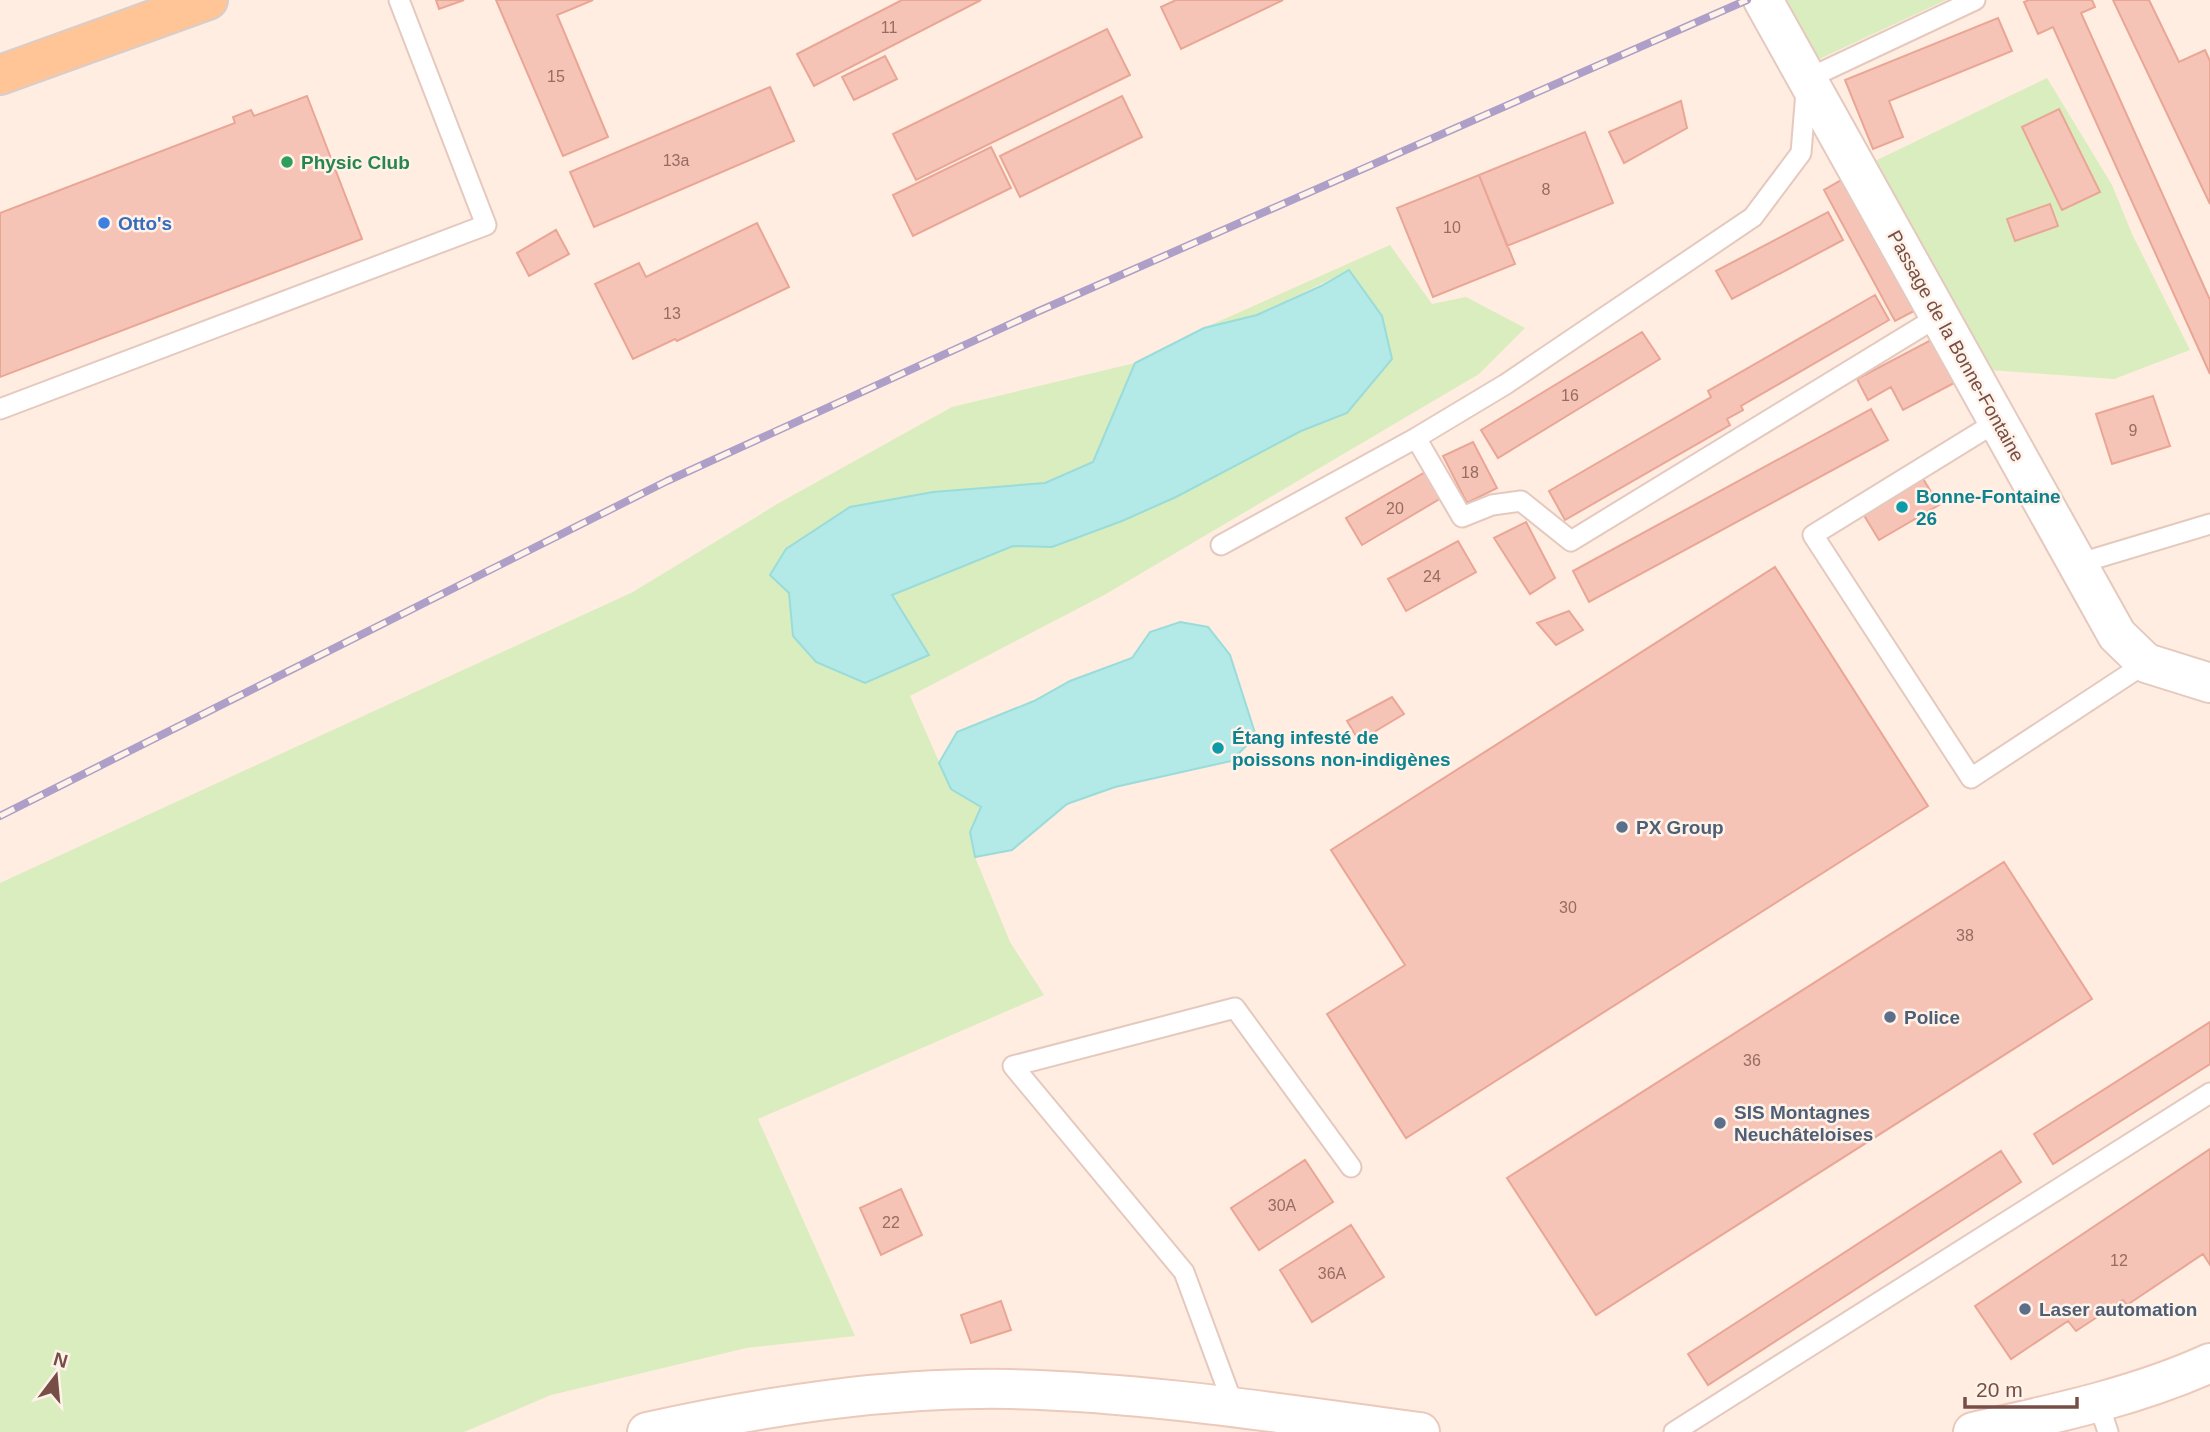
<svg xmlns="http://www.w3.org/2000/svg" width="2210" height="1432" font-family="Helvetica,sans-serif">
<style>
.green{fill:#d9edbe}
.water{fill:#b3e9e7;stroke:#99dcda;stroke-width:2}
.building{fill:#f6c4b6;stroke:#eaa695;stroke-width:2}
.lines{fill:none;stroke-linecap:round;stroke-linejoin:round}
.service-casing{stroke:#e5c9be;stroke-width:23}
.minor-casing{stroke:#e5c9be;stroke-width:42}
.secondary-casing{stroke:#ebc9bb;stroke-width:42}
.primary-casing{stroke:#d9cdcb;stroke-width:42}
.service{stroke:#fff;stroke-width:19}
.minor{stroke:#fff;stroke-width:38}
.secondary{stroke:#fff;stroke-width:38}
.primary{stroke:#ffc597;stroke-width:38}
.rail-casing{stroke:#ad9fc8;stroke-width:8}
.rail{stroke:#fff2e9;stroke-width:5;stroke-dasharray:16;stroke-linecap:butt}
.leisure-dot{fill:#2e9e5b;stroke:#fff2e9;stroke-width:2.5}
.shop-dot{fill:#3f7fe0;stroke:#fff2e9;stroke-width:2.5}
.culture-dot{fill:#0f9aa8;stroke:#fff2e9;stroke-width:2.5}
.service-dot{fill:#5c6f8a;stroke:#fff2e9;stroke-width:2.5}
.labels{text-anchor:middle;dominant-baseline:central;stroke-width:5;stroke-linejoin:round;paint-order:stroke}
.number-label{font-size:16px;fill:#976c61}
.leisure-label{font-size:19px;font-weight:bold;fill:#27864d;stroke:#fff2e9;text-anchor:start}
.shop-label{font-size:19px;font-weight:bold;fill:#366cbe;stroke:#fff2e9;text-anchor:start}
.street-label{font-size:19px;fill:#774e45;stroke:#fff2e9}
.culture-label{font-size:19px;font-weight:bold;fill:#0d838f;stroke:#fff2e9;text-anchor:start}
.service-label{font-size:19px;font-weight:bold;fill:#4e5e75;stroke:#fff2e9;text-anchor:start}
</style>
<rect width="100%" height="100%" fill="#feede0"/>
<path class="green" d="M 1788,0 L 1946,0 L 1815,61 L 1784,2 Z
M 2047,78 L 2112,185 L 2132,234 L 2190,350 L 2114,379 L 1990,370 L 1871,163 Z
M 1390,245 L 1432,304 L 1466,297 L 1525,328 L 1479,374 L 1106,594 L 910,696 L 951,789 L 981,807 L 970,832 L 975,857 L 1010,942 L 1044,995 L 758,1119 L 855,1336 L 746,1348 L 551,1395 L 464,1432 L 0,1432 L 0,883 L 633,592 L 779,503 L 952,407 L 1135,363 L 1093,461 L 1045,483 L 933,492 L 851,507 L 789,593 L 793,636 L 865,683 L 929,655 L 891,595 L 1013,546 L 1052,547 L 1122,521 L 1176,497 L 1301,431 L 1347,413 L 1349,270 L 1257,315 L 1204,328 Z"/>
<path class="water" d="M 1349,270 L 1382,316 L 1392,359 L 1347,413 L 1301,431 L 1176,497 L 1122,521 L 1052,547 L 1013,546 L 892,595 L 929,655 L 865,683 L 816,662 L 793,636 L 789,593 L 770,575 L 786,549 L 850,507 L 933,492 L 1045,483 L 1093,462 L 1135,363 L 1204,328 L 1257,315 L 1321,286 Z
M 1180,622 L 1208,627 L 1230,655 L 1256,736 L 1231,761 L 1115,787 L 1067,804 L 1012,850 L 975,857 L 970,832 L 981,807 L 951,789 L 939,763 L 957,732 L 1034,701 L 1070,681 L 1132,658 L 1150,632 Z"/>
<path class="building" d="M 436,0 L 464,0 L 439,9 Z
M 496,0 L 593,0 L 557,15 L 608,137 L 563,156 Z
M 902,0 L 981,0 L 814,86 L 797,54 Z
M 1176,0 L 1283,0 L 1181,49 L 1161,7 Z
M 2029,0 L 2092,0 L 2095,7 L 2081,13 L 2210,300 L 2210,374 L 2053,27 L 2038,34 L 2024,2 Z
M 2113,0 L 2149,0 L 2179,62 L 2205,50 L 2210,61 L 2210,204 Z
M 1998,18 L 2012,51 L 1889,101 L 1903,137 L 1873,149 L 1845,80 Z
M 1107,29 L 1130,75 L 916,180 L 893,134 Z
M 885,56 L 897,79 L 854,100 L 842,77 Z
M 770,87 L 794,141 L 594,227 L 570,172 Z
M 307,96 L 362,239 L 0,377 L 0,213 L 235,123 L 233,117 L 251,110 L 254,116 Z
M 1122,96 L 1142,137 L 1020,197 L 1000,156 Z
M 1681,101 L 1687,128 L 1624,163 L 1609,132 Z
M 2059,109 L 2100,192 L 2062,210 L 2022,127 Z
M 1585,132 L 1613,203 L 1507,246 L 1479,175 Z
M 991,147 L 1011,188 L 913,236 L 893,195 Z
M 1479,175 L 1515,264 L 1433,297 L 1397,208 Z
M 1845,178 L 1916,310 L 1895,321 L 1824,190 Z
M 2050,204 L 2058,226 L 2015,241 L 2007,219 Z
M 1828,212 L 1843,240 L 1732,299 L 1716,271 Z
M 757,223 L 789,287 L 677,341 L 675,339 L 633,359 L 595,284 L 639,263 L 646,277 Z
M 556,230 L 569,254 L 529,276 L 517,253 Z
M 1875,295 L 1889,320 L 1741,406 L 1743,410 L 1727,419 L 1730,425 L 1565,520 L 1549,491 L 1711,397 L 1708,391 Z
M 1642,332 L 1660,359 L 1498,458 L 1481,430 Z
M 1931,340 L 1954,383 L 1903,410 L 1891,387 L 1868,400 L 1857,379 Z
M 2153,396 L 2170,446 L 2112,464 L 2096,414 Z
M 1871,409 L 1888,440 L 1589,602 L 1573,571 Z
M 1473,442 L 1497,488 L 1467,503 L 1443,456 Z
M 1427,471 L 1443,497 L 1362,545 L 1346,518 Z
M 1922,477 L 1939,505 L 1879,540 L 1862,512 Z
M 1526,522 L 1555,578 L 1530,594 L 1494,538 Z
M 1458,541 L 1476,572 L 1406,611 L 1388,579 Z
M 1775,567 L 1928,806 L 1406,1138 L 1327,1014 L 1405,965 L 1331,850 Z
M 1569,611 L 1583,630 L 1556,645 L 1537,623 Z
M 1392,697 L 1404,714 L 1359,741 L 1347,721 Z
M 2004,862 L 2092,999 L 1596,1315 L 1507,1178 Z
M 2210,1022 L 2210,1064 L 2053,1164 L 2034,1134 Z
M 2210,1149 L 2210,1265 L 2203,1254 L 2127,1305 L 2123,1300 L 2076,1331 L 2068,1321 L 2011,1359 L 1975,1306 Z
M 2001,1151 L 2021,1182 L 1708,1385 L 1688,1354 Z
M 1305,1160 L 1333,1202 L 1259,1250 L 1231,1208 Z
M 901,1189 L 922,1235 L 881,1255 L 860,1208 Z
M 1351,1225 L 1384,1277 L 1312,1322 L 1280,1270 Z
M 1001,1301 L 1011,1330 L 971,1343 L 961,1315 Z"/>
<g class="lines">
<defs>
<path id="service" d="M 0,409 L 486,225 L 399,0
M 1998,421 L 1813,535 L 1971,778 L 2146,663
M 1416,438 L 1462,517 L 1492,505 L 1521,501 L 1571,541 L 1939,316
M 1221,545 L 1416,438 L 1506,384 L 1753,217 L 1801,153 L 1807,79 L 1975,0
M 2077,564 L 2210,524
M 2098,1402 L 2108,1432
M 1234,1407 L 1184,1272 L 1013,1066 L 1235,1008 L 1351,1167
M 1674,1432 L 2210,1093"/>
<path id="minor" d="M 1763,0 L 2117,635 L 2146,663 L 2210,683"/>
<path id="secondary" d="M 647,1432 C 765,1406 887,1387 1009,1389 C 1147,1392 1283,1414 1420,1432
M 1973,1432 C 2053,1414 2135,1397 2210,1363"/>
<path id="primary" d="M 0,75 L 208,0"/>
</defs>
<use href="#service" class="service-casing"/>
<use href="#minor" class="minor-casing"/>
<use href="#secondary" class="secondary-casing"/>
<use href="#primary" class="primary-casing"/>
<use href="#service" class="service"/>
<use href="#minor" class="minor"/>
<use href="#secondary" class="secondary"/>
<use href="#primary" class="primary"/>
<defs>
<path id="rail" d="M 0,816 L 667,481 L 1039,311 L 1747,0"/>
</defs>
<use href="#rail" class="rail-casing"/>
<use href="#rail" class="rail"/>
</g>
<circle class="leisure-dot" cx="287" cy="162" r="7"/>
<circle class="shop-dot" cx="104" cy="223" r="7"/>
<g class="culture-dot">
<circle cx="1902" cy="507" r="7"/>
<circle cx="1218" cy="748" r="7"/>
</g>
<g class="service-dot">
<circle cx="1622" cy="827" r="7"/>
<circle cx="1890" cy="1017" r="7"/>
<circle cx="1720" cy="1123" r="7"/>
<circle cx="2025" cy="1309" r="7"/>
</g>
<g class="labels">
<g class="number-label">
<text x="889" y="27">11</text>
<text x="556" y="76">15</text>
<text x="676" y="160">13a</text>
<text x="1546" y="189">8</text>
<text x="1452" y="227">10</text>
<text x="672" y="313">13</text>
<text x="1570" y="395">16</text>
<text x="2133" y="430">9</text>
<text x="1470" y="472">18</text>
<text x="1395" y="508">20</text>
<text x="1432" y="576">24</text>
<text x="1568" y="907">30</text>
<text x="1965" y="935">38</text>
<text x="1752" y="1060">36</text>
<text x="1282" y="1205">30A</text>
<text x="891" y="1222">22</text>
<text x="2119" y="1260">12</text>
<text x="1332" y="1273">36A</text>
</g>
<g class="leisure-label">
<text x="301" y="162">Physic Club</text>
</g>
<g class="shop-label">
<text x="118" y="223">Otto's</text>
</g>
<g class="street-label">
<text transform="translate(1956 346) rotate(61)">Passage de la Bonne-Fontaine</text>
</g>
<g class="culture-label">
<text x="1916" y="496">Bonne-Fontaine<tspan x="1916" dy="22">26</tspan></text>
<text x="1232" y="737">Étang infesté de<tspan x="1232" dy="22">poissons non-indigènes</tspan></text>
</g>
<g class="service-label">
<text x="1636" y="827">PX Group</text>
<text x="1904" y="1017">Police</text>
<text x="1734" y="1112">SIS Montagnes<tspan x="1734" dy="22">Neuchâteloises</tspan></text>
<text x="2039" y="1309">Laser automation</text>
</g>
</g>
<g transform="translate(56 1376) rotate(16)" stroke="#fff2e9" stroke-width="5" paint-order="stroke">
<path d="M0-5L12 26L0 18L-12 26Z" fill="#774e45"/>
<text y="-10" font-size="19" font-weight="bold" text-anchor="middle" fill="#774e45">N</text>
</g>
<path d="M1965 1397v10h112v-10" fill="none" stroke="#774e45" stroke-width="3.5"/>
<text x="1976" y="1397" font-size="21" fill="#774e45" stroke="#fff2e9" stroke-width="5" paint-order="stroke">20 m</text>
</svg>
